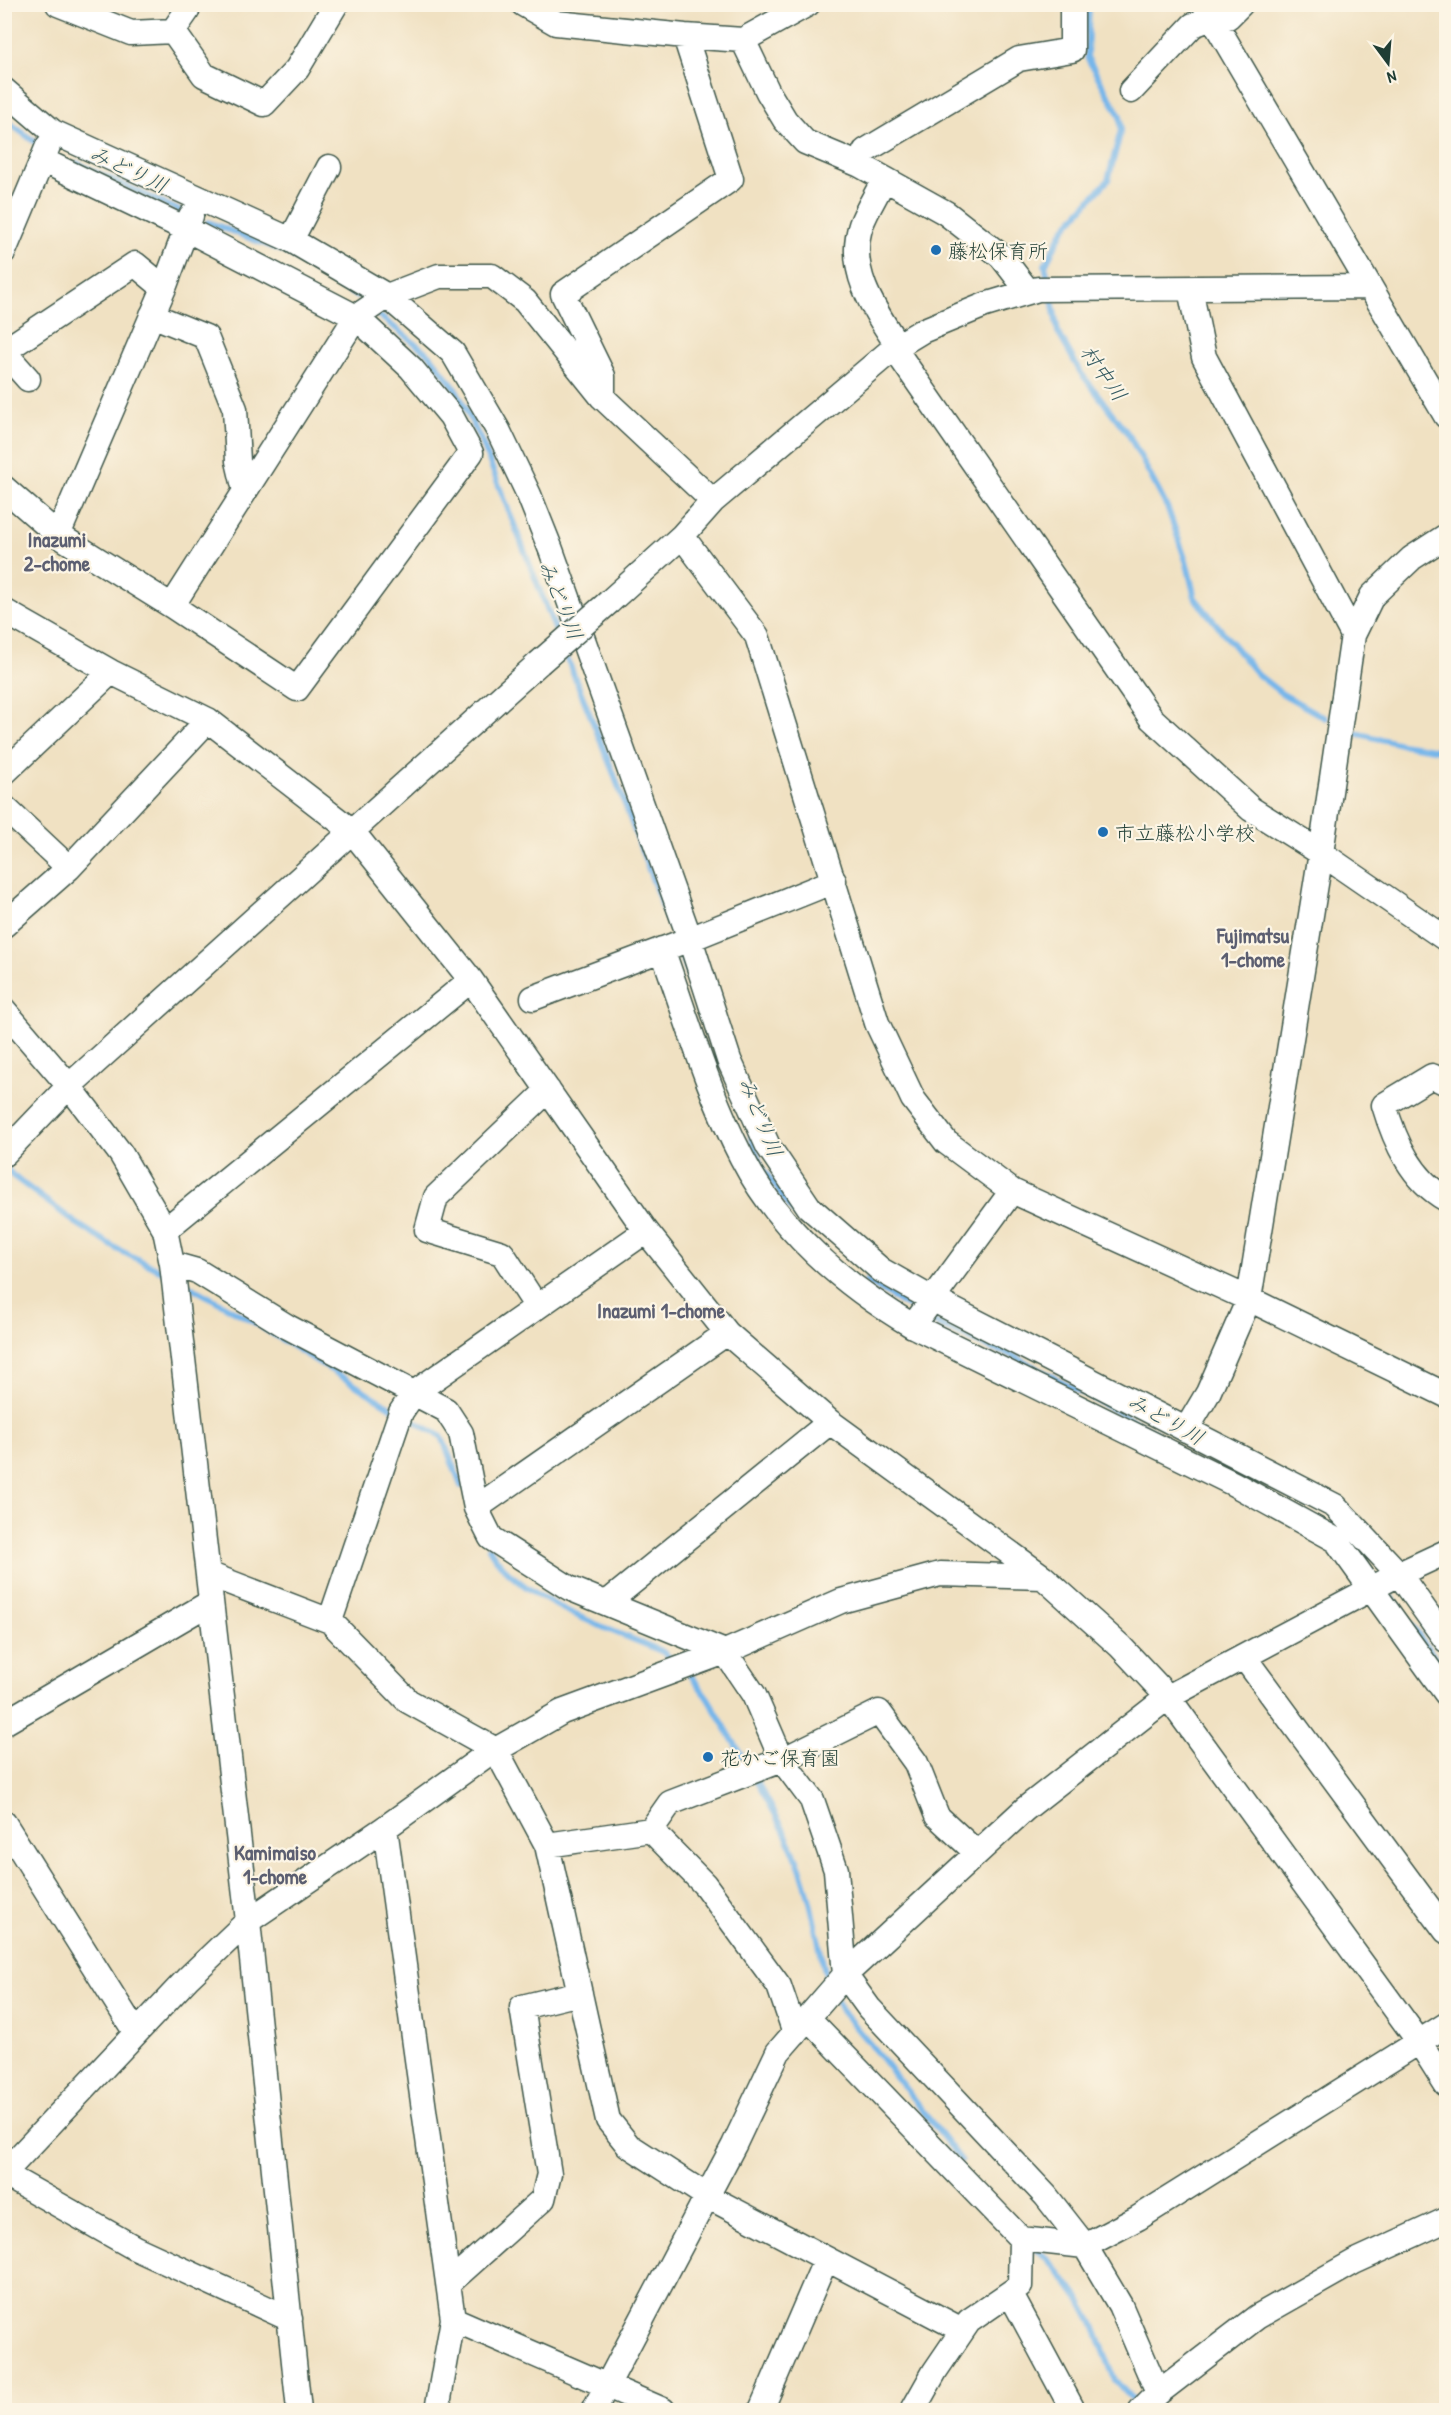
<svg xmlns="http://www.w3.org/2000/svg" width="1451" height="2415" font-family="'Patrick Hand','Klee One',sans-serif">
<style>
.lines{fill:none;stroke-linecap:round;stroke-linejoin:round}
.stream{stroke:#76b6ea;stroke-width:6}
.minor-casing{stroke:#3e5649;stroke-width:27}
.minor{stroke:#fff;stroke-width:24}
.minor-bridge-casing{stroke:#3e5649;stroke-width:27;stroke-linecap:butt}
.minor-bridge{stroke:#fff;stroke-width:24}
.poi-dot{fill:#1f6fb2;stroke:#fcf5e5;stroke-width:2}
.labels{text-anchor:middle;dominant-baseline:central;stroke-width:4.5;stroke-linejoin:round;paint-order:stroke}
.poi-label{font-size:20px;fill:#1f3d34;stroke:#fcf5e5;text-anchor:start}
.water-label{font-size:21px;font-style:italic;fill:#355b62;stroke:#fcf5e5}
.neighbourhood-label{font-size:21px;font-weight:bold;fill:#5c5f71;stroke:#fcf5e5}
</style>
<rect width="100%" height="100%" fill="#fcf5e5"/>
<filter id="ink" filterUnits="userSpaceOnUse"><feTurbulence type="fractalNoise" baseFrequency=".0167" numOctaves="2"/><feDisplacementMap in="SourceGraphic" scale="12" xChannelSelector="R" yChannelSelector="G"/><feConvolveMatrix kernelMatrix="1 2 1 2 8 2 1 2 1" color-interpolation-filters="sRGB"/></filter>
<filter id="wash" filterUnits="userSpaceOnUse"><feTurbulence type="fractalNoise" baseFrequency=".008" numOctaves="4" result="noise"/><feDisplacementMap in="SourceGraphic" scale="24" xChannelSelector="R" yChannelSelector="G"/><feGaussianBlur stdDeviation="1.35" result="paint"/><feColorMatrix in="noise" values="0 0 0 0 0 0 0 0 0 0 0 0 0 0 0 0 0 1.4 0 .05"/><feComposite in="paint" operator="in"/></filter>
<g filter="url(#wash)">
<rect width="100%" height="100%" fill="#f0e1c2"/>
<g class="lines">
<path class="stream" d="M 4,119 L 39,145
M 77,163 L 182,212
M 208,222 L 285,252 L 356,296
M 1049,283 L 1045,265 L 1064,229 L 1108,180 L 1121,130 L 1120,116 L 1087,57 L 1089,4
M 1051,293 L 1058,332 L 1081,373 L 1129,435 L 1168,509 L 1187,564 L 1195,598 L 1257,674 L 1281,693 L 1325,718
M 377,314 L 430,355 L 457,391 L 483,445 L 559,639
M 563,648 L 613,772 L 670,927
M 1355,733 L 1401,744 L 1446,751
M 681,956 L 696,995
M 751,1136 L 761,1166 L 797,1217
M 4,1165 L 13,1176 L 76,1223 L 117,1249 L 168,1274
M 866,1281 L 907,1306
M 182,1282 L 252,1321 L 397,1411
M 930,1321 L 992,1349 L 1010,1354 L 1155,1432
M 406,1416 L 442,1437 L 461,1486
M 489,1548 C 519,1601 609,1628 663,1652 L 676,1663
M 1392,1598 L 1446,1673
M 689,1673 L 708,1698 L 749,1768
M 754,1777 C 774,1811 795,1847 806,1886 C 814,1915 819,1946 826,1976 L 830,1986
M 834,1995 L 842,2011 L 879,2055 L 961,2160
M 1036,2248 L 1058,2270 L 1081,2301 L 1093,2323 L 1115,2380 L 1138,2406"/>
</g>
</g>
<g filter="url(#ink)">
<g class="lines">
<defs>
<path id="minor" d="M 58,4 L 131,33 L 173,31 L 187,11
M 523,4 L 556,23 L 685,36 L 743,40 L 808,4
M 1204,4 L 1446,416
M 173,31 L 204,75 L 264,104 L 297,69 L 336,4
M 743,40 L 768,92 L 785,120 L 805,142 L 860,165 L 946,213 L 1001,256 L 1028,291
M 4,90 L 53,132 L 291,240 L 387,296 L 453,353 L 498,430 L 529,495 L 551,550 L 690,939 L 729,1060 L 768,1146 L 809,1207 L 881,1270 L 932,1299 L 1335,1506 L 1399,1574 L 1446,1640
M 1131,91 L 1193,25 L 1212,18 L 1228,17 L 1241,4
M 42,160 L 186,229 L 356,317 L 411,368 L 451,416 L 471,453 L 297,689 L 172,606
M 860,165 L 865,151 L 1019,59 L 1072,50 L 1072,4
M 884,179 C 877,194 867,209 861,225 C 846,270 875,311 898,346
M 291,240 L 329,167
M 4,251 L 48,146
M 1190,289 L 1204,357 L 1353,635
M 152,315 L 206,337 L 235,409 L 238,461 L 245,491
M 894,348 L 1151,718 L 1251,809 L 1321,853 L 1446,939
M 4,351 L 135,264 L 164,288
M 4,352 L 28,379
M 603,391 L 603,376 L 563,294 L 731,179 L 685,36
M 4,488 L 58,535 L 172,606 L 356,317 L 387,296 L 439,276 L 492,276 L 525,301 L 602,397 L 713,501
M 58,535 L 164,288 L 191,216
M 682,536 L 757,636 L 877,1023 L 913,1099 L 946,1142 L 1012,1191 L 1249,1299 L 1446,1395
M 609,602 L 682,536 L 713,501 L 894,348 L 922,331 L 985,305 L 1038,289 L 1369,287
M 4,611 L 111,672 L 208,720 L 352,831 L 471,980 L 646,1231 L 727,1333 L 830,1422 L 1043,1577 L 1120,1646 L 1168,1697 L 1420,2043 L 1446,2084
M 4,773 L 111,672
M 4,807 L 69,868
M 4,925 L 69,868 L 208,720
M 662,949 C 686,1016 709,1095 742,1158 C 779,1230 845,1286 913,1326 L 1012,1191
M 533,998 L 690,939 L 834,881
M 4,1010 L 69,1086 L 121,1154 L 165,1230 L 172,1264 L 248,1921 L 299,2410
M 1446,1083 L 1432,1076 L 1384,1105 C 1395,1142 1412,1180 1446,1199
M 4,1154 L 69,1086 L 539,663
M 165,1230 L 471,980
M 172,1264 L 197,1271 L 288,1327 L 446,1410 L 461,1433 L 476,1508 L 491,1538 L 569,1588 L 725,1652 L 754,1695 L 782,1760 L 812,1800 L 836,1870 L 845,1975 L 869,2008 L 1046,2196 L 1085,2246 L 1120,2305 L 1158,2393
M 537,1307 L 502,1253 L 427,1230 L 436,1197 L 548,1090
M 913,1326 L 1234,1484 L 1336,1540 L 1446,1693
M 1186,1430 L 1208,1393 L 1249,1299 L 1321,853 L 1353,635 L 1372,596 L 1412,558 L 1446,536
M 476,1508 L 727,1333
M 208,1574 L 330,1621 L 401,1412 L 414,1393 L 646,1231
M 608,1602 L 830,1422
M 330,1621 L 408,1701 L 496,1750 L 547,1845 L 608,2120 L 628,2145 L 707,2196 L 962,2330
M 1244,1657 L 1446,1931
M 4,1723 L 211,1602
M 4,1823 L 136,2033
M 385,1828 L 453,2319 L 437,2410
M 651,1830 L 705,1885 L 779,1986 L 795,2033
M 547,1845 L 651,1830 L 670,1803 L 782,1760 L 879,1712 L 916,1763 L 937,1816 L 977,1853
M 808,2018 L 1021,2239
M 4,2173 L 188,1978 L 248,1921 L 385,1828 L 485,1756 L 562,1712 L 725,1652 L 841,1601 L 940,1574 L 1043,1577
M 4,2174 L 135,2248 L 290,2319
M 448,2284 L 543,2199 L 549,2174 L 522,2007 L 580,1993
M 1010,2293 L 1073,2410
M 453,2319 L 663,2410
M 594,2410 L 734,2145 L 778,2052 L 845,1975 L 1025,1809 L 1168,1697 L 1399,1574 L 1446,1552
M 761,2410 L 826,2259
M 913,2410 L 935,2371 L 969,2321 L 1020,2286 L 1021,2239 L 1085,2246 L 1138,2218 L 1446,2025
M 1141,2410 L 1158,2393 L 1257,2317 L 1354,2262 L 1446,2220"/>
</defs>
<use href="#minor" class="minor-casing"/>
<use href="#minor" class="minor"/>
<defs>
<path id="minor-bridge" d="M 539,663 L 609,602"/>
</defs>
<use href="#minor-bridge" class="minor-bridge-casing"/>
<use href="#minor-bridge" class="minor-bridge"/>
</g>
</g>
<g class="poi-dot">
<circle cx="936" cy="250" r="6"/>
<circle cx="1103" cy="832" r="6"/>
<circle cx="708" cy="1757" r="6"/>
</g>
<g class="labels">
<g class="poi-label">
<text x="948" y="250">藤松保育所</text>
<text x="1115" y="832">市立藤松小学校</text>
<text x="720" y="1757">花かご保育園</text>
</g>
<g class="water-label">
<text transform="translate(129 169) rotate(25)">みどり川</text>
<text transform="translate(1104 373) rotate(55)">村中川</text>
<text transform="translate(561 600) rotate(68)">みどり川</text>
<text transform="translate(761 1117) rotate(68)">みどり川</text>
<text transform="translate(1166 1419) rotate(29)">みどり川</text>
</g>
<g class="neighbourhood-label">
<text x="57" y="539">Inazumi<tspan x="57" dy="24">2-chome</tspan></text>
<text x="1253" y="935">Fujimatsu<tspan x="1253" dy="24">1-chome</tspan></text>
<text x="661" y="1310">Inazumi 1-chome</text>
<text x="275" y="1852">Kamimaiso<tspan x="275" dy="24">1-chome</tspan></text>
</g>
</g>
<rect width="1451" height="2415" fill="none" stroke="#fcf5e5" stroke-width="24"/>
<g transform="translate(1388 63) rotate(164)" stroke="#fcf5e5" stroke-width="4.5" paint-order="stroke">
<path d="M0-4.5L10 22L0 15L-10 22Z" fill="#1f3d34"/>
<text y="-9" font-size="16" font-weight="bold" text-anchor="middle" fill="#1f3d34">N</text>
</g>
</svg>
